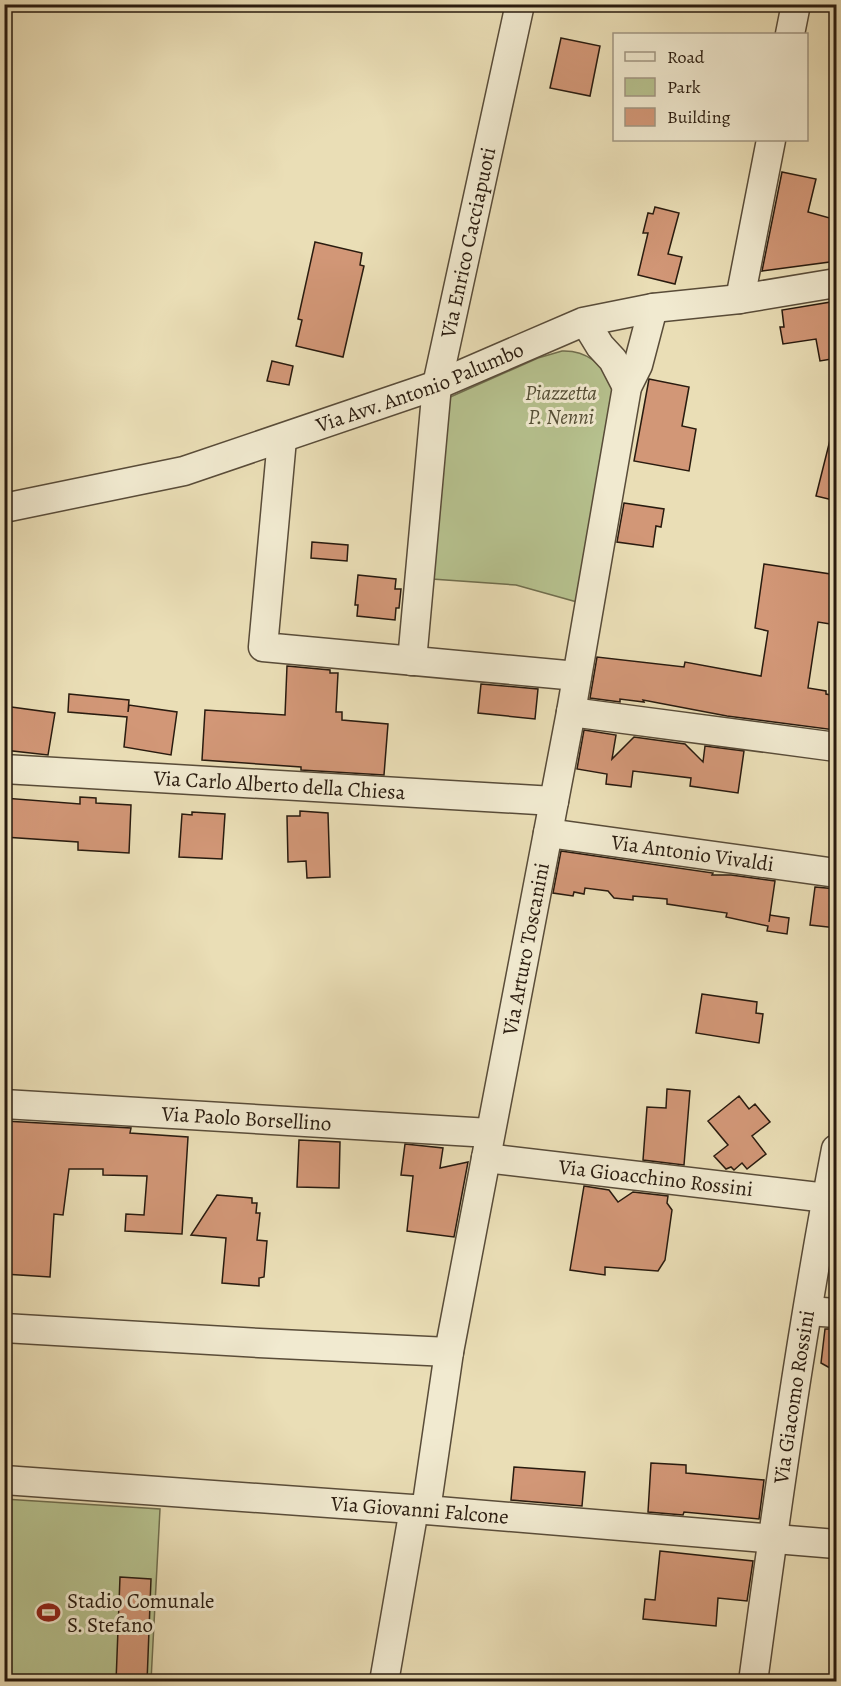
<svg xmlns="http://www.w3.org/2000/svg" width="841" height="1686" font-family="Alegreya,serif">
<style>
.green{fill:#b6c18e;stroke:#706e4e;stroke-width:1.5}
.building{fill:#d29777;stroke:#291b0f;stroke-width:1.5}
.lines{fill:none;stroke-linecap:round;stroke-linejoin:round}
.minor-casing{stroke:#594c39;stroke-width:31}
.minor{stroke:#f1ead0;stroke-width:28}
.labels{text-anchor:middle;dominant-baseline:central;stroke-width:6;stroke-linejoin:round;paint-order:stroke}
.street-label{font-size:21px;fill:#291b0f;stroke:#f1ead0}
.park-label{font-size:21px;font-style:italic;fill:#534d35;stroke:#f1ead0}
.poi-label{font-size:21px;fill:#291b0f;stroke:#f1ead0;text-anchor:start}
</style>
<rect width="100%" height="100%" fill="#eadeb6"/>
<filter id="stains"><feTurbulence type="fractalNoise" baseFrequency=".00333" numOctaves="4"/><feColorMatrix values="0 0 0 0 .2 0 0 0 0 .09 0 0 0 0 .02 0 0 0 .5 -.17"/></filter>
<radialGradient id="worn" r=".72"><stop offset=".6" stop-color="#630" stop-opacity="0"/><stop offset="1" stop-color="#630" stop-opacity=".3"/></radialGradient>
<path class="green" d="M 562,351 C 588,350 601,365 617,385 L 577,602 L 516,585 L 432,579 L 448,398 L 538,358 Z
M 4,1499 L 160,1509 L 151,1681 L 5,1681 Z"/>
<path class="building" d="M 561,38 L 600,46 L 590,96 L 550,88 Z
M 782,172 L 816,179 L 808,212 L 837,220 L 837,261 L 762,271 Z
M 655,207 L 679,213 L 668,254 L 682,257 L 675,284 L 638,275 L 648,233 L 643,233 L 648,213 L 653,214 Z
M 315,242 L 362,253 L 360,265 L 364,266 L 343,357 L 296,346 L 302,320 L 298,319 Z
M 837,301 L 837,358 L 820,361 L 816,339 L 783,344 L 780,327 L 784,327 L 782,310 Z
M 272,361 L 293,366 L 289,385 L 267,381 Z
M 649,379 L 689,387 L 682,426 L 696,429 L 689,471 L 634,461 Z
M 831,436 L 837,437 L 837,501 L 816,496 Z
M 624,503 L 664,509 L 661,527 L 656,526 L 653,547 L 617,542 Z
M 312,542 L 348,545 L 347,561 L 311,558 Z
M 764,564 L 837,575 L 837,625 L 818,622 L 808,688 L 826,691 L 826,694 L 837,696 L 835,730 L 727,716 L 643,700 L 644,702 L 620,699 L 620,702 L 590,698 L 597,657 L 684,667 L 685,662 L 761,676 L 768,631 L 755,628 Z
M 358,575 L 396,579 L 395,589 L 401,589 L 399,608 L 396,608 L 395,620 L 357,616 L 358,605 L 355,605 Z
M 287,666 L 330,670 L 330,673 L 338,673 L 336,712 L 342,712 L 342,720 L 388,724 L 384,775 L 301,770 L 301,767 L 202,760 L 205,710 L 285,715 Z
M 481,684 L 538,689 L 535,719 L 478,713 Z
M 69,694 L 129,700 L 128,712 L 129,705 L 177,712 L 171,755 L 124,747 L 127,717 L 68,712 Z
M 4,706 L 55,713 L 48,755 L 4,750 Z
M 584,730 L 616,735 L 612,759 L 634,737 L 685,744 L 703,762 L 705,746 L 744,751 L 738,793 L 690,786 L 691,778 L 633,771 L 631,787 L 606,784 L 607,774 L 577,769 Z
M 80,797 L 96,798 L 96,803 L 131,805 L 129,853 L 78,850 L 78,842 L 4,837 L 4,798 L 80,804 Z
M 300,811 L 328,813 L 330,877 L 307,878 L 306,861 L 288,862 L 287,816 L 300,816 Z
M 192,812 L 225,814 L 222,859 L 179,857 L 182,814 L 192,815 Z
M 561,851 L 713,873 L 712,875 L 731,875 L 775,881 L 769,922 L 770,915 L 789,918 L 787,934 L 767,931 L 768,926 L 726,917 L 727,913 L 667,904 L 667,899 L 633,896 L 633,900 L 614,898 L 608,891 L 585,888 L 584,894 L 574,892 L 573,896 L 553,893 Z
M 815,887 L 837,889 L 837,928 L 810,925 Z
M 702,994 L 757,1002 L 756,1013 L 763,1014 L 759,1043 L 696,1033 Z
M 667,1089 L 690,1091 L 684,1165 L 643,1160 L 647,1107 L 666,1108 Z
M 739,1096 L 749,1109 L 755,1104 L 770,1122 L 752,1136 L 766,1154 L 747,1169 L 742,1163 L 734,1170 L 731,1167 L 726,1169 L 714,1156 L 728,1145 L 708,1121 Z
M 4,1121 L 131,1128 L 130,1133 L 188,1137 L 182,1234 L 125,1231 L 126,1214 L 144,1215 L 147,1176 L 103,1175 L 103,1169 L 69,1169 L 63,1215 L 54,1214 L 50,1277 L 4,1274 Z
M 299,1140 L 340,1142 L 339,1188 L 297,1187 Z
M 405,1144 L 443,1148 L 440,1168 L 468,1162 L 454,1237 L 407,1231 L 413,1176 L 401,1175 Z
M 584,1186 L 609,1190 L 618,1202 L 633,1192 L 668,1196 L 667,1203 L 672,1210 L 665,1260 L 658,1271 L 605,1267 L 605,1275 L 570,1270 Z
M 217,1195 L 252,1198 L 252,1203 L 257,1203 L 256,1213 L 260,1213 L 257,1240 L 267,1241 L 264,1277 L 259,1278 L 259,1286 L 222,1283 L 226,1238 L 191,1235 Z
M 825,1329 L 837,1329 L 837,1372 L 821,1363 Z
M 651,1463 L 686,1465 L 686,1473 L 764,1480 L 759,1519 L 684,1512 L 683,1515 L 648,1512 Z
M 514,1467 L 585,1472 L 582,1506 L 511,1500 Z
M 660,1551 L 753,1561 L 747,1601 L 718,1598 L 716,1626 L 643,1619 L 645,1599 L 655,1600 Z
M 120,1577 L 151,1579 L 147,1682 L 116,1682 Z"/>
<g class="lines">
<defs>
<g id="minor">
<path d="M 790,34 L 796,4"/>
<path d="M 740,299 L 771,140"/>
<path d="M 586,323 L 600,346 L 613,360 L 627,387"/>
<path d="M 282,439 L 263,647 L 577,676"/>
<path id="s1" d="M 4,508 L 184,471 L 437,385 L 583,322 L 653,308 L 740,299 L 836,283"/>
<path id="s2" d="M 412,661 L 437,385 L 520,4"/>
<path d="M 571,712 L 836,747"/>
<path id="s3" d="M 4,769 L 554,801"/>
<path id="s4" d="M 548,833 L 836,873"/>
<path id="s5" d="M 4,1104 L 490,1133"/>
<path id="s6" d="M 486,1158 L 827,1198"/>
<path d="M 808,1311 L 836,1313"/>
<path d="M 4,1328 L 259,1343 L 449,1352"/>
<path id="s7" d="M 4,1480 L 426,1510 L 836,1544"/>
<path id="s8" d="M 426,1510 L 449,1352 L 571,712 L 627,387 L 638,365 L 653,308"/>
<path d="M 384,1682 L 414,1509"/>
<path id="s9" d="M 753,1682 C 777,1504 802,1325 836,1149"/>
</g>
</defs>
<use href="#minor" class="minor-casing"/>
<use href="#minor" class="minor"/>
</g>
<defs>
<symbol id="stadium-bare" viewBox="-9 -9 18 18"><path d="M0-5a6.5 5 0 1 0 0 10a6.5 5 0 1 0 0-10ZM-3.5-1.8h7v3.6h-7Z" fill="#8f2418" stroke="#f1ead0" stroke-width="2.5" paint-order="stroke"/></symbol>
</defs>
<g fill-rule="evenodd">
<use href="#stadium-bare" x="32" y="1596" width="33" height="33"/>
</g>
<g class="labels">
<g class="street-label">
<text stroke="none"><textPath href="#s2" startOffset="423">Via Enrico Cacciapuoti</textPath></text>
<text stroke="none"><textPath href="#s1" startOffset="434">Via Avv. Antonio Palumbo</textPath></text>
<text stroke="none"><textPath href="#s3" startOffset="276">Via Carlo Alberto della Chiesa</textPath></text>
<text stroke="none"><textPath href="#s4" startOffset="146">Via Antonio Vivaldi</textPath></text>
<text stroke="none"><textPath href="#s8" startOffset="570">Via Arturo Toscanini</textPath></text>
<text stroke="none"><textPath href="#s5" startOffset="243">Via Paolo Borsellino</textPath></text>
<text stroke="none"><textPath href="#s6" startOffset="171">Via Gioacchino Rossini</textPath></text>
<text stroke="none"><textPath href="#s9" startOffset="288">Via Giacomo Rossini</textPath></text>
<text stroke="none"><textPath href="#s7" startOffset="417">Via Giovanni Falcone</textPath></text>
</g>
<g class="park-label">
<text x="561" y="393">Piazzetta<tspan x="561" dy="24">P. Nenni</tspan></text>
</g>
<g class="poi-label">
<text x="67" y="1601">Stadio Comunale<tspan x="67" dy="24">S. Stefano</tspan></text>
</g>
</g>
<rect width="841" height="1686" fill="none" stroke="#eadeb6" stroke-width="24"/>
<rect x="6" y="6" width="829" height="1674" fill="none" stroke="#291b0f" stroke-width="3"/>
<rect x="12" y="12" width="817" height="1662" fill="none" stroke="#291b0f" stroke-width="1.5"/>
<rect x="613" y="33" width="195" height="108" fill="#f1ead0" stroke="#a19783" stroke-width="1.5"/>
<rect x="625" y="52" width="30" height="9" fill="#f1ead0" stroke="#a19783" stroke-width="1.5"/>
<text x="667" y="63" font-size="18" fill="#291b0f">Road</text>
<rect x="625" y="78" width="30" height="18" fill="#b6c18e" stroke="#a19783" stroke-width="1.5"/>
<text x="667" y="93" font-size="18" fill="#291b0f">Park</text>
<rect x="625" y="108" width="30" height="18" fill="#d29777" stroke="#a19783" stroke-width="1.5"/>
<text x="667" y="123" font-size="18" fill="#291b0f">Building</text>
<rect width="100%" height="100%" filter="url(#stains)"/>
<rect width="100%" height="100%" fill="url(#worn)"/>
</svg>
